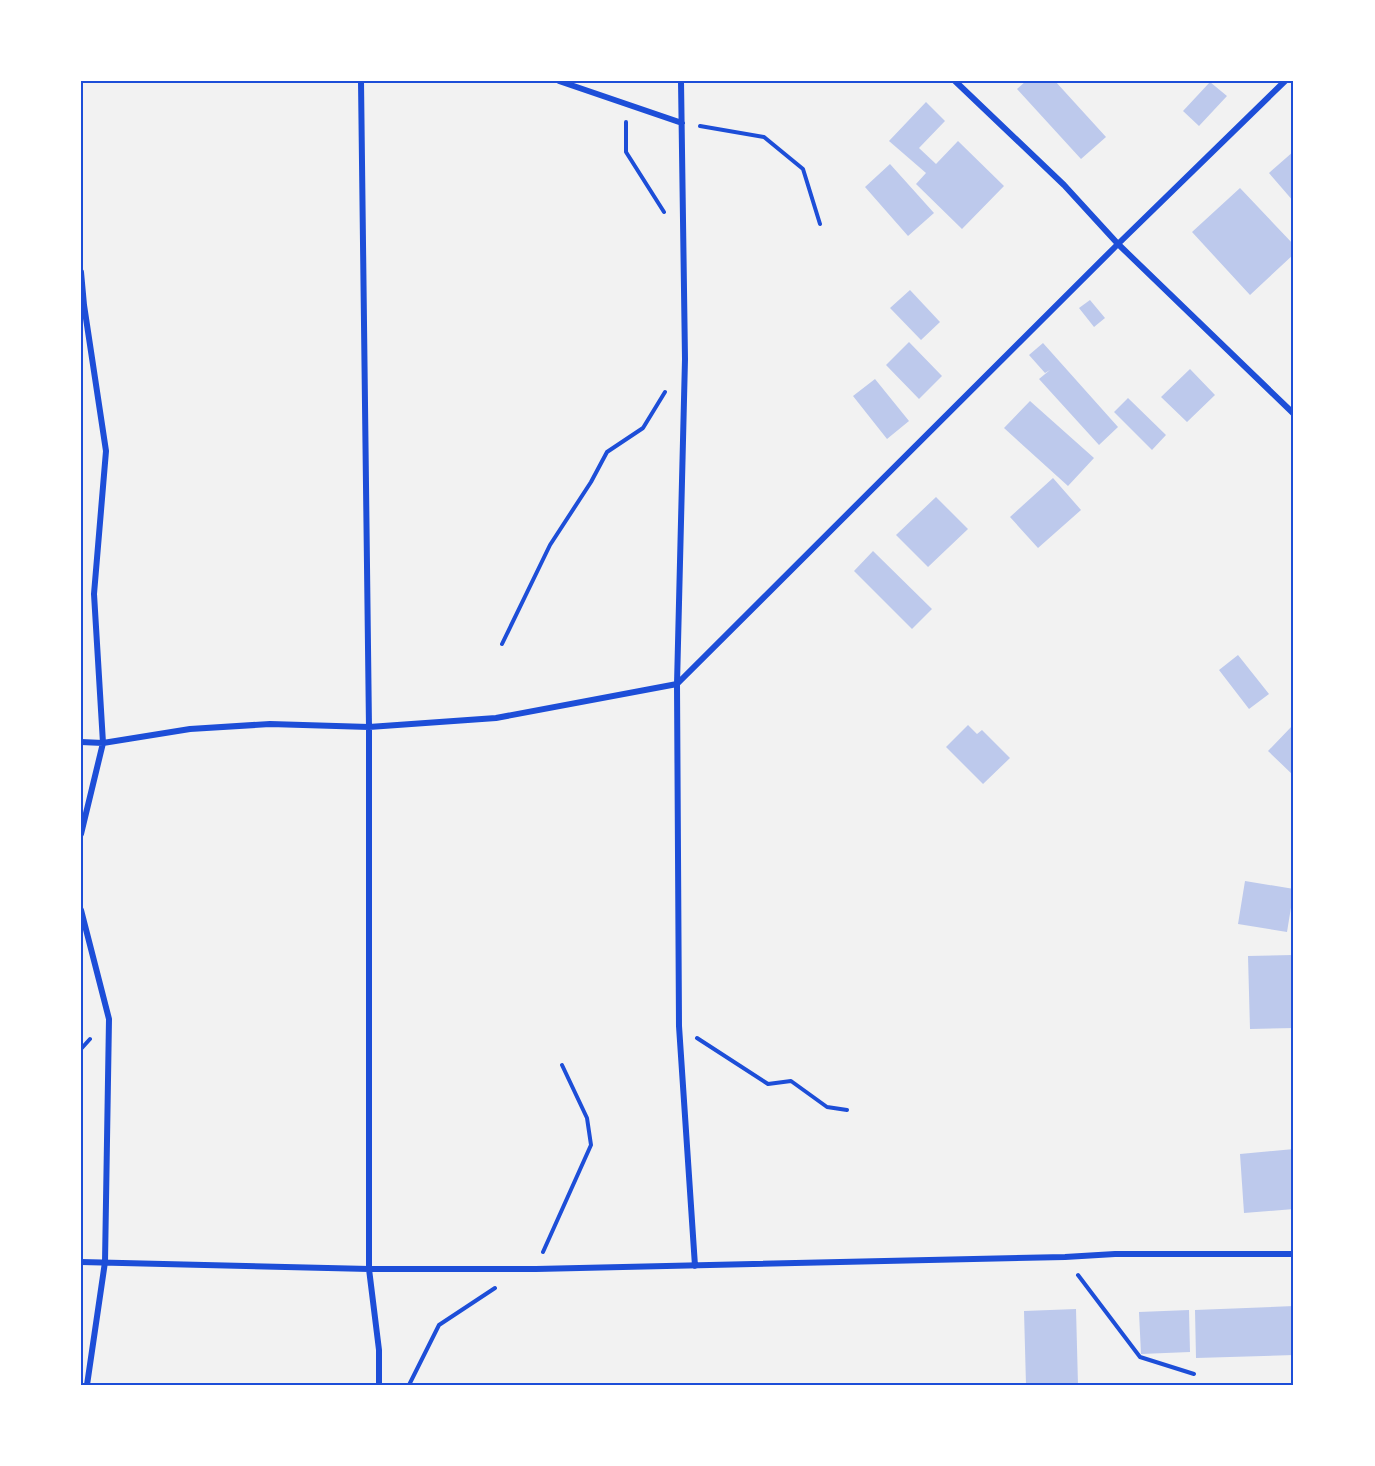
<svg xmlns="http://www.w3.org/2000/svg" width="1375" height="1466" font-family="Manrope,sans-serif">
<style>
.building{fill:#bdc9ec}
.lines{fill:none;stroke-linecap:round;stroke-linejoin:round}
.path{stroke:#1d4ed8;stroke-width:4}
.minor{stroke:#1d4ed8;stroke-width:6}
.neatline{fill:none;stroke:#1d4ed8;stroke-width:2}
</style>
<rect width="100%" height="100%" fill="#f2f2f2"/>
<path class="building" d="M 1026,81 L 1055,81 L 1106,137 L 1081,159 L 1017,89 Z
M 1210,82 L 1227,96 L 1199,126 L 1183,111 Z
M 926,102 L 945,121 L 919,148 L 936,164 L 958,141 L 1004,186 L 962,229 L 916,184 L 926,173 L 889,141 Z
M 1294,151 L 1294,202 L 1269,173 Z
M 890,164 L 934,213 L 908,236 L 865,187 Z
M 1240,188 L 1294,245 L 1294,254 L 1250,295 L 1192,232 Z
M 910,290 L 940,322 L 921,340 L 890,308 Z
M 1090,300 L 1105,318 L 1094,327 L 1079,308 Z
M 909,342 L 942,376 L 919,399 L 886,365 Z
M 1043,343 L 1118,427 L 1099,445 L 1039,379 L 1050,370 L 1045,373 L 1029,355 Z
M 1190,369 L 1215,395 L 1187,422 L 1161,397 Z
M 875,379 L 909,421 L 887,439 L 853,396 Z
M 1128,398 L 1166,435 L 1152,450 L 1114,412 Z
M 1030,401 L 1094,458 L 1068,486 L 1004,428 Z
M 1053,478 L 1081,510 L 1038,548 L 1010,517 Z
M 936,497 L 968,529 L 928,567 L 896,535 Z
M 873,551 L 932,609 L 912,629 L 854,571 Z
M 1238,655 L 1269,694 L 1249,709 L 1219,670 Z
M 968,725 L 977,734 L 982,730 L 1010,758 L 983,784 L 946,747 Z
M 1293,725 L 1294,726 L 1294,776 L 1268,751 Z
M 1245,881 L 1294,889 L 1287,932 L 1238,924 Z
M 1293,955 L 1294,1028 L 1250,1029 L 1248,956 Z
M 1294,1149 L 1294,1209 L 1244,1213 L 1240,1154 Z
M 1294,1306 L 1294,1355 L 1196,1358 L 1195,1310 Z
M 1076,1309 L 1078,1385 L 1026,1385 L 1024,1311 Z
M 1189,1310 L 1190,1352 L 1141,1354 L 1139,1312 Z"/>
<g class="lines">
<path class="path" d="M 626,122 L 626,152 L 664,212
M 700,126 L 764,137 L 803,169 L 820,224
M 502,644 L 550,545 L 591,482 L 607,452 L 643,428 L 665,392
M 697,1038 L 768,1084 L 791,1081 L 827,1107 L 847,1110
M 81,1049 L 90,1039
M 543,1252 L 591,1145 L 587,1118 L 562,1065
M 1078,1275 L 1140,1357 L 1194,1374
M 409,1385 L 439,1325 L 495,1288"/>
<path class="minor" d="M 361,81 L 369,727 L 369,1269 L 379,1350 L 379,1385
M 559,81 L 682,123
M 681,81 L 685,359 L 677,684 L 679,1026 L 695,1266
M 955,81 L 1064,185 L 1118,244 L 1294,414
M 81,272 L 84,305 L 106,451 L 94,594 L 103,743 L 81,834
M 81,742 L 103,743 L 190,729 L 270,724 L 369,727 L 496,718 L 677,684 L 1118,244 L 1285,81
M 81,910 L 109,1019 L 105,1262 L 87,1385
M 81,1262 L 369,1269 L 536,1269 L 1065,1257 L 1115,1254 L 1294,1254"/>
</g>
<rect width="1375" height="1466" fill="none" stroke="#ffffff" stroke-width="165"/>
<rect x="82" y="82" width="1210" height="1302" class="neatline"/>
</svg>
